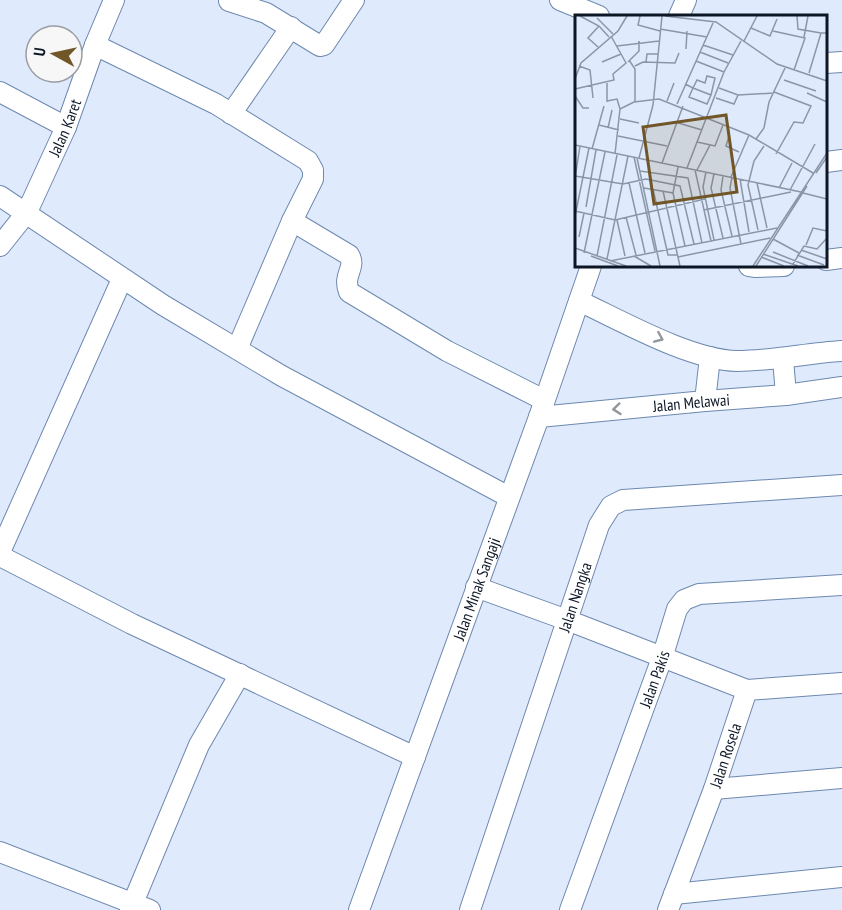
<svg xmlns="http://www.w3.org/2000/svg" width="842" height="910" font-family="'PT Sans Narrow',sans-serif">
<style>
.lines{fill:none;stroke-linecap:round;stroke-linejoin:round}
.minor-casing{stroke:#6d88af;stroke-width:22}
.minor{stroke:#fff;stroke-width:20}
.oneway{stroke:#92969d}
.labels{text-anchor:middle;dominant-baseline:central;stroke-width:4.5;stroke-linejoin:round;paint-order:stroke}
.street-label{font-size:16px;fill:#0c1625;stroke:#f7f7f7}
.inset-road{fill:none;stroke:#8b96a7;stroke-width:1.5}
.view{fill:#715628;fill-opacity:0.15;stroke:#715628;stroke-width:3}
.inset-edge{fill:none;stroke:#0c1625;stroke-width:3}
</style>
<rect width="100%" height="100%" fill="#dfebfd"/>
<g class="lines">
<defs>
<g id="minor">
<path d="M 560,0 L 599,16"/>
<path d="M 229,1 L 266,13 L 320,46 L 324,45 L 354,0"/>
<path d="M 679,16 L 686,0"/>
<path d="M 95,45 L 216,104 L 308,161 L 313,170 L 313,179 L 292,221 L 237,349"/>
<path d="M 826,63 L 842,62"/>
<path d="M 0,92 L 66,127"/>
<path d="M 231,114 L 291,27"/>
<path d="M 826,162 L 842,160"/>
<path d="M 0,196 L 163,305 L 282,376 L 509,497"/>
<path d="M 292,221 L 349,255 C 357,268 342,274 349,292 L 447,351 L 544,400"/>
<path id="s1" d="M 0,246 L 27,212 L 49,164 L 66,127 L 95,45 L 114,0"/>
<path d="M 826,260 L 842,258"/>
<path d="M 749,266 L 756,267 L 784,266"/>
<path d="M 579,301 C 622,321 690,360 737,361 C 773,361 807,353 842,351"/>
<path d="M 783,359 L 786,395"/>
<path d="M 705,401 L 710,357"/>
<path id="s2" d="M 539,417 L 705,401 L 786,395 L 842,387"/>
<path d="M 0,552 L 122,279"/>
<path d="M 0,556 L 132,624 L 415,757"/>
<path d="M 476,587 L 567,620 L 747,690"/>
<path d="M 714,789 L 842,778"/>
<path d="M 0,852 L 150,910"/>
<path d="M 674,894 L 842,877"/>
<path d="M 130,910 L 199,745 L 240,674"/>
<path id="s3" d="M 359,910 L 539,417 L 591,266"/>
<path id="s4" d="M 470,910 L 599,525 L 611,506 L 623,500 L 842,485"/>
<path id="s5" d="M 570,910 L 662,658 L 677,609 L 684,600 L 699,594 L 842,585"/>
<path id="s6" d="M 668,910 L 714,789 L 747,690 L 842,683"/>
</g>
</defs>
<use href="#minor" class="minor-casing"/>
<use href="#minor" class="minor"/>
</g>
<defs><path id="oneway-chevron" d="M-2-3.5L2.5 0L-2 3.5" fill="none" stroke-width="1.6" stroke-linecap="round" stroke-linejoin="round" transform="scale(1.5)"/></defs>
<g class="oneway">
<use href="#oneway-chevron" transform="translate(659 338) rotate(23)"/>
<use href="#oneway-chevron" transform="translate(617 409) rotate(174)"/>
</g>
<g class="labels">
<g class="street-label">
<text stroke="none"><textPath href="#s1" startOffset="136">Jalan Karet</textPath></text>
<text stroke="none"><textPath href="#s2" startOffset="153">Jalan Melawai</textPath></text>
<text stroke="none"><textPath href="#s3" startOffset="342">Jalan Minak Sangaji</textPath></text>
<text stroke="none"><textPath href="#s4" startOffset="330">Jalan Nangka</textPath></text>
<text stroke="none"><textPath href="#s5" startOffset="246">Jalan Pakis</textPath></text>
<text stroke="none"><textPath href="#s6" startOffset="165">Jalan Rosela</textPath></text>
</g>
</g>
<g transform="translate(575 15)">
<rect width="252" height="252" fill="#dfebfd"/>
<path class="inset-road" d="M 5,1 L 24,11 L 34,22M 65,1 L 63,10 L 85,16M 90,1 L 141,7 L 202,49 L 252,66M 222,1 L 223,14 L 246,18M 22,3 L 38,19M 176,13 L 195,21 L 202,4M 85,14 L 132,22M 198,16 L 230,23 L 219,55M 229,22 L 233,1M 169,26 L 182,1M 128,30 L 158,40M 42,31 L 84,26M 23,32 L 13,23 L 24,11M 111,34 L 112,16M 125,37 L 153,48M 54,45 L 60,54 L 60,87M 121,46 L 149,57M 27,47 L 46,39M 53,47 L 64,36 L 64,26M 71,47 L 72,39 L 83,39M 4,51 L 15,55 L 18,83M 60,51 L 68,47 L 100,48 L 104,38M 234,58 L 246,18 L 252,18M 0,64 L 6,48 L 43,16 L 52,1M 209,65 L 241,76M 32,68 L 32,86 L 42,84 L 45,94M 110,69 L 118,73 L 122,65 L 130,68 L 132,61 L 140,63 L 136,80M 118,73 L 136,80 L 132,89 L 114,82 ZM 144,73 L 163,80 L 199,78M 0,74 L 39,65 L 38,59 L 51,48 L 36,21M 199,77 L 236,91 L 228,108 L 219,107 L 201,139M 232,78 L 252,87M 0,81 L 8,93 L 14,93M 141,83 L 159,89 L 163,80M 92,86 L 99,68M 102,89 L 138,8M 45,104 L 64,108M 100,107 L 127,115M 24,110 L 44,115M 33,113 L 37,95M 43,121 L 92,131M 154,121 L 151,131 L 164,137M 181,124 L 189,113 L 194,87 L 210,53M 122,127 L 140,131 L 148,110M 0,130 L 226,177M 17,134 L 29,91M 40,139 L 45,94 L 59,87 L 84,84 L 174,120 L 238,158M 59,142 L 80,236M 62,143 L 85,251M 64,143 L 78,90 L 87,1M 87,148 L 108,91M 112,153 L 149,57 L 166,26M 120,155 L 136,226M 122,155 L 135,130M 65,156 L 113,163 L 127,228M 131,157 L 128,172 L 139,225M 241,158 L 252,142M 139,159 L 136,173 L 148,223M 0,161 L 48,169 L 71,164 L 105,171 L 119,229M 148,161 L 146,175 L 157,221M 156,162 L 174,120M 157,162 L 155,173 L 166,229M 0,163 L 5,131M 165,164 L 174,217M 54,168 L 70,238M 182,168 L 192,213M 69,173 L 98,178 L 110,231M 204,173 L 217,148M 78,174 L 93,240 L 102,240M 215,175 L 240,129M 88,176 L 105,251M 98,178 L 103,152M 228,178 L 252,184M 11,192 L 21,135M 129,195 L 216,177M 0,196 L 40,205 L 130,184M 0,201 L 14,133M 51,202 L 61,240M 42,205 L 50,241M 183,215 L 173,170 L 179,146 L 189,131M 4,222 L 9,198M 198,224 L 224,238M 231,230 L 238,213 L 252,216M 0,233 L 51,251M 226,235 L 252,244M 198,237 L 233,251M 9,238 L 30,137M 188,239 L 223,251M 222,240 L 249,250M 16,241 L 43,251M 22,241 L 42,140M 59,241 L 76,251M 103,242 L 195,223M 186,242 L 209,251M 32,244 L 53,141M 35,246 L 202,213M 218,249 L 229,231 L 242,234 L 252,223M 178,251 L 252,138M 181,251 L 232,171"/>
<path class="view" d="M 151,100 L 162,177 L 79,189 L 68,112 Z"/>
<rect width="252" height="252" class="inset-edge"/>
</g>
<g transform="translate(54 54) rotate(278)"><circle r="28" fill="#f7f7f7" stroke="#999da3" stroke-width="1.5"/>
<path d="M0-4.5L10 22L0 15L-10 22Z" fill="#715628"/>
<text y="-9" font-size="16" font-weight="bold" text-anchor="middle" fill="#0c1625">U</text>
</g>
</svg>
